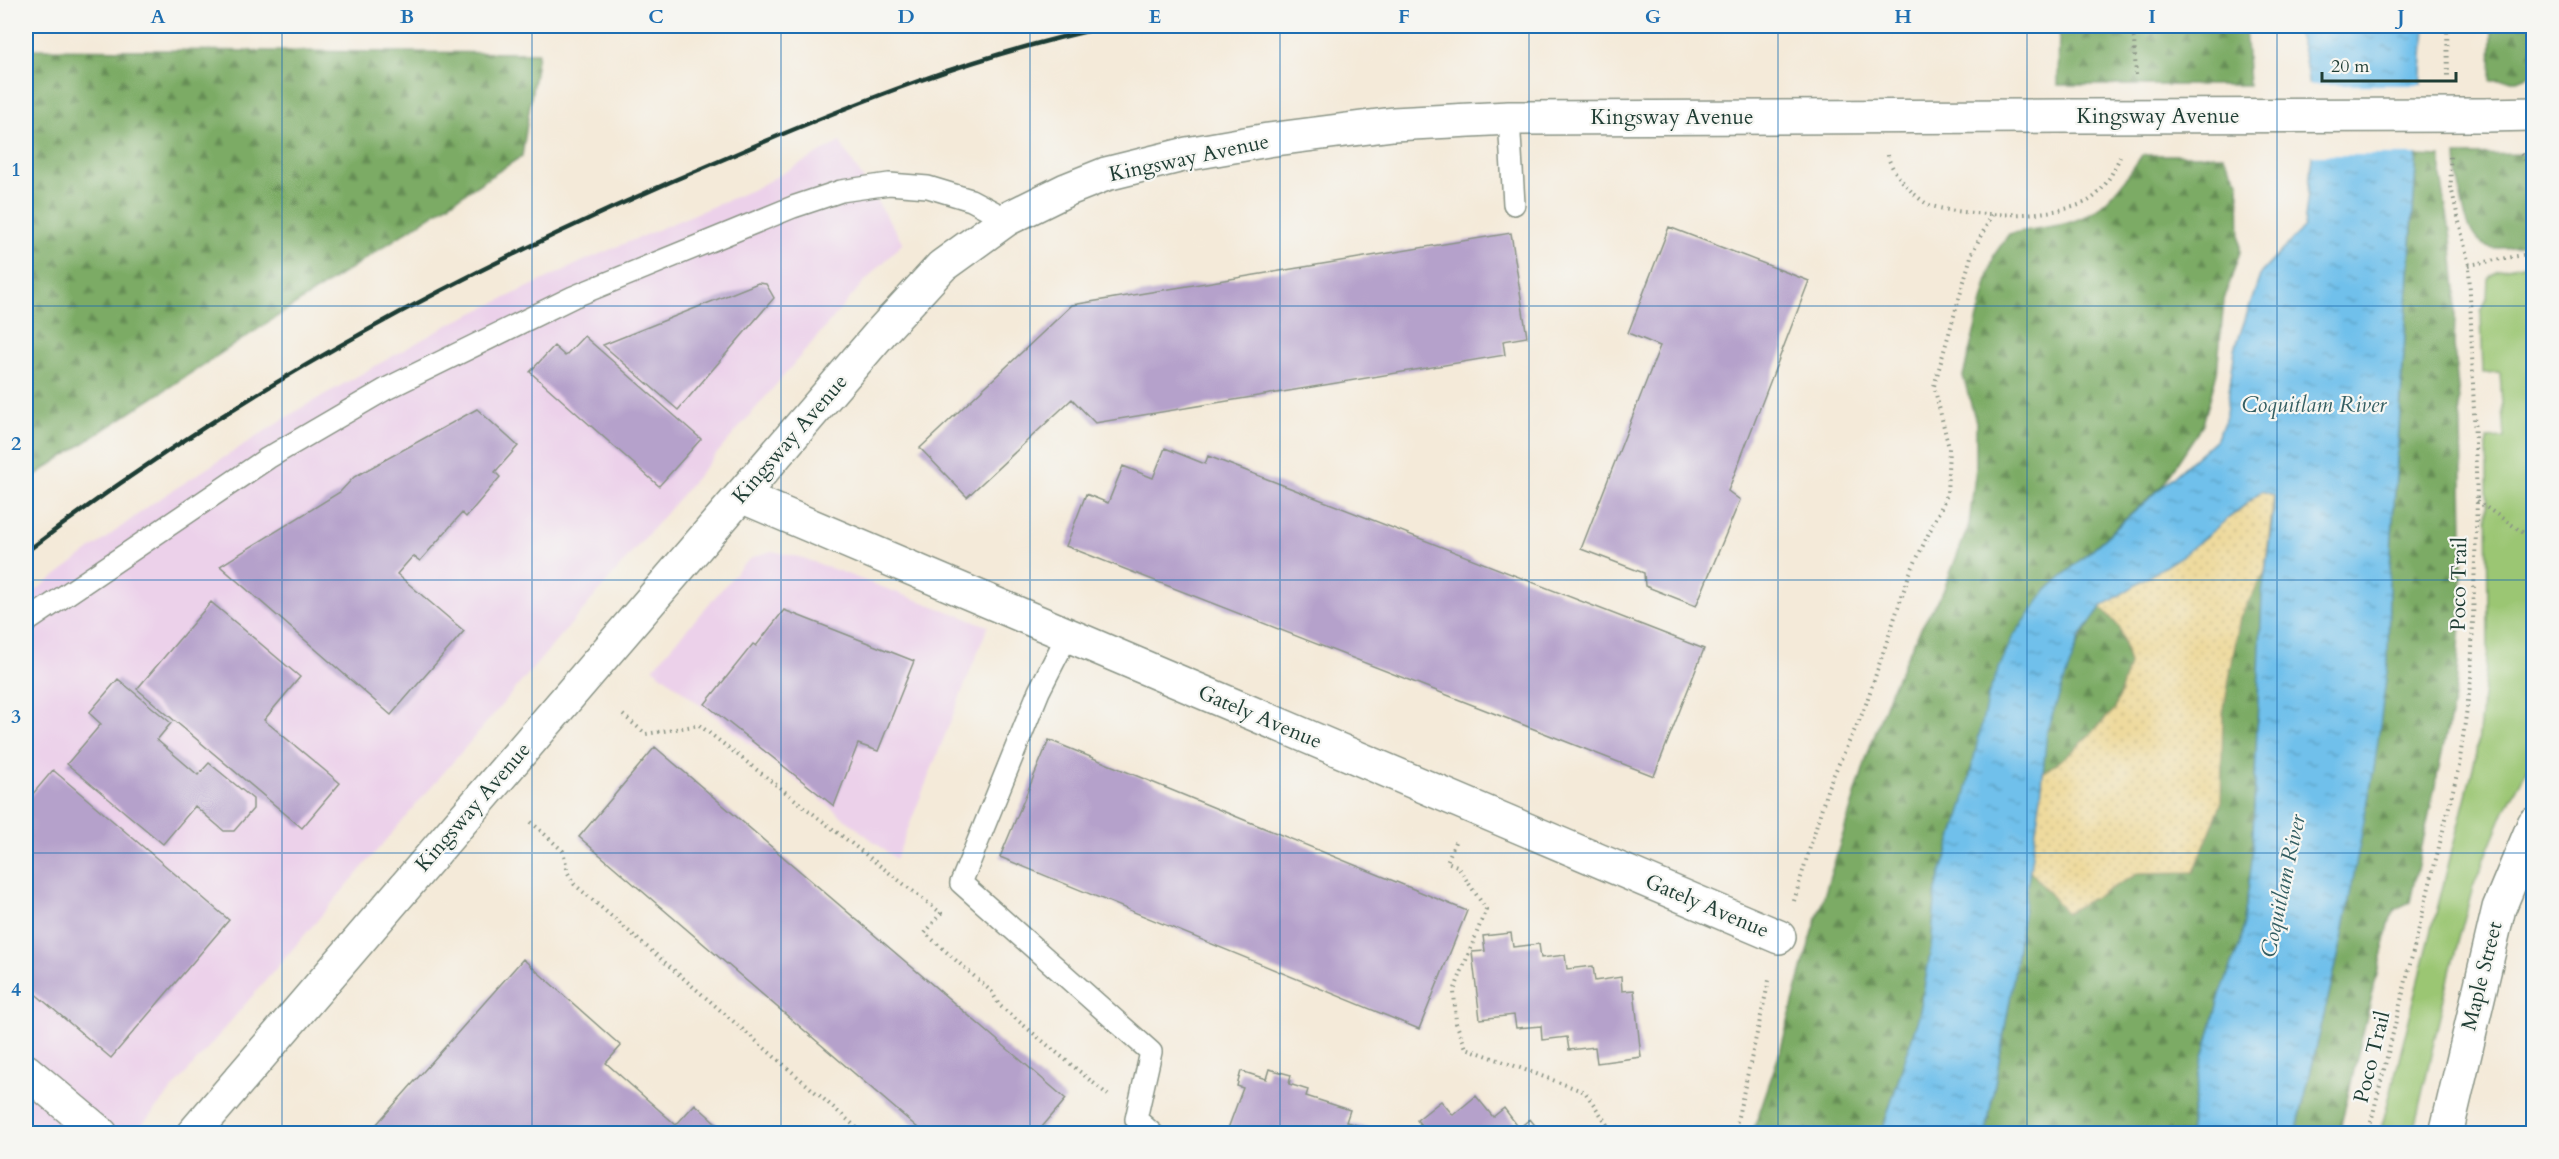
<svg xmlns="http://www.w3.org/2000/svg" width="2559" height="1159" font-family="Cardo,serif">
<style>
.built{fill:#ecd1ea}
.green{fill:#9bc673;stroke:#5d8254;stroke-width:1.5}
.forest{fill:url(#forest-firs);stroke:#4e744c;stroke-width:1.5}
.sand{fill:url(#sand-dots);stroke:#868c69;stroke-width:1.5}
.water{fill:url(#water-ripples);stroke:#477e90;stroke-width:1.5}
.pier{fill:#f4ead9}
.building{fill:#b5a1cb}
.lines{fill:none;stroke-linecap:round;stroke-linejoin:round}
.lane-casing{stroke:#8a9486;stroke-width:24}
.street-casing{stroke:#8a9486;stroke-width:36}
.secondary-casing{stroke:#8a9486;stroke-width:36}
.path{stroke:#8a9486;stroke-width:4;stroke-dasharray:1.5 4.5;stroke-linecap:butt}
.lane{stroke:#fff;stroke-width:21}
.street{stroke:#fff;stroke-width:33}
.secondary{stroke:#fff;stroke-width:33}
.rail{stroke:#1f3d34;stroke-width:4.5}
.secondary-bridge-casing{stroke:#8a9486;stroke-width:36;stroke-linecap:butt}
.secondary-bridge{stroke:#fff;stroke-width:33}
.grid{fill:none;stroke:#1f6fb2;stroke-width:1.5;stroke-opacity:0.55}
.labels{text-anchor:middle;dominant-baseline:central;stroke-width:4.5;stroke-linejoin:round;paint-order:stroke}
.street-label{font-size:21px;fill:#1f3d34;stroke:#f6f6f2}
.water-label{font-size:22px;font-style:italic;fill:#335e62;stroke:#f6f6f2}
.neatline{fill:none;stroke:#1f6fb2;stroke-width:2}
.grid-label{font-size:20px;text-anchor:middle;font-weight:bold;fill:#1f6fb2}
</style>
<defs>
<pattern id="forest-firs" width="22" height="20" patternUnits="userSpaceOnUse" patternTransform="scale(1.5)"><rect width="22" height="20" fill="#7cab65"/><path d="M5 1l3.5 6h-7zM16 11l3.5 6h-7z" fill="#658c54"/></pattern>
<pattern id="sand-dots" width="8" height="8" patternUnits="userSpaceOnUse" patternTransform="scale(1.5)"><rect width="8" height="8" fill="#eeda9e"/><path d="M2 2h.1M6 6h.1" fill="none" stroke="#ccbc89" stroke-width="1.8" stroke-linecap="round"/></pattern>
<pattern id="water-ripples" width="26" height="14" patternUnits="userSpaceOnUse" patternTransform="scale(1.5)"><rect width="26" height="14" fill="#6fc0eb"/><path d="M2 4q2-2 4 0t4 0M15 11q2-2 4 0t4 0" fill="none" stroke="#5b9dbf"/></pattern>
</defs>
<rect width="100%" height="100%" fill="#f6f6f2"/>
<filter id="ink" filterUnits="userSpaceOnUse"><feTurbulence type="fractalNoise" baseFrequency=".0167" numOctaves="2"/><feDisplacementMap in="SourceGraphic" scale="12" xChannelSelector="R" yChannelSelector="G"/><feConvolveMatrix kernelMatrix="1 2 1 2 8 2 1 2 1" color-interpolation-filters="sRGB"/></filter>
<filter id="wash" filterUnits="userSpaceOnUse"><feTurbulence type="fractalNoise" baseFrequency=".008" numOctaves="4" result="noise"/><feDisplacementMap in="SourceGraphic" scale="24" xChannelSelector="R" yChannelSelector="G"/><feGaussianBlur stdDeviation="1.35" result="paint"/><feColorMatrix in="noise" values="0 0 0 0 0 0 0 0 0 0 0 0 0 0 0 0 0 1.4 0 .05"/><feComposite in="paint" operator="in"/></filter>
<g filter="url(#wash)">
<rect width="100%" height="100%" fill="#f4ead9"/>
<path class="built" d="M 840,142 L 903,243 L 863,283 L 135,1133 L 26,1133 L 26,598 L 153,503 L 301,408 L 448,325 L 588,259 L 754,189 Z
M 772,551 L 803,558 L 988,626 L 896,859 L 653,668 L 742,566 L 753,557 Z"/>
<path class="green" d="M 2533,263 L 2534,469 L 2529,486 L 2534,504 L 2533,759 L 2506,808 L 2473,887 L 2451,968 L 2413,1133 L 2380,1134 L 2477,752 L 2488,649 L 2487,439 L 2504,438 L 2500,372 L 2483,373 L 2481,313 L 2487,298 L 2488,279 L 2497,270 Z"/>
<path class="forest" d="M 2059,26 L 2245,26 L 2249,85 L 2058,85 Z
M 2492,26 L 2533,26 L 2533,74 L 2518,80 L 2491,80 Z
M 26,49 L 538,53 L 522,156 L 26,481 Z
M 2533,154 L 2533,244 C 2520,245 2499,251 2486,246 C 2461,236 2458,178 2457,155 Z
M 2142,155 L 2223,155 L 2239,183 L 2240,252 L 2224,300 L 2217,373 L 2203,424 L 2162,486 L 2047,590 L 1964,801 L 1936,890 L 1931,949 L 1919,1016 L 1881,1133 L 1752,1134 L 1780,1052 L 1806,954 L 1870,747 L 1890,692 L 1921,628 L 1944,589 L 1969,525 L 1976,467 L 1976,422 L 1963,376 L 1994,255 L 2009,234 C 2028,229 2046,228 2064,224 C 2103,215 2121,186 2142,155 Z
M 2417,156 L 2441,157 L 2441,177 L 2451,238 L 2456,289 L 2454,345 L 2461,424 L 2463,534 L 2460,635 L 2456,689 L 2410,902 L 2395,909 L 2390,920 L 2339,1133 L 2296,1134 L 2341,944 L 2388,664 L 2389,582 Z
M 2265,572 L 2262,595 L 2252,861 L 2241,942 L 2220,995 L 2201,1065 L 2189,1133 L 1986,1134 L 2010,1000 L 2028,868 L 2066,912 L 2139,873 L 2194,872 L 2221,804 L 2223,714 L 2240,617 Z
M 2101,607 L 2120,628 L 2129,664 L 2115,709 L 2074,750 L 2043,773 C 2044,759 2044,744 2047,731 C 2056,687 2076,643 2101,607 Z"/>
<path class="sand" d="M 2262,491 L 2274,494 L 2265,572 L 2240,617 L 2223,714 L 2221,804 L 2194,872 L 2139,873 L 2066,913 L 2028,868 L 2043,773 L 2074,750 L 2115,709 L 2129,664 L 2120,628 L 2101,607 L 2236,513 Z"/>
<path class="water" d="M 2295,26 L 2425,26 L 2389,582 L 2388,664 L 2375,763 L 2341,944 L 2296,1133 L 2189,1133 L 2201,1065 L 2220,995 L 2241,942 L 2252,861 L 2262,595 L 2274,507 L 2274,495 L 2262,491 L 2183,555 L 2101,607 L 2080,637 L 2047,730 L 2041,796 L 2010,1000 L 1986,1133 L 1881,1134 L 1919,1016 L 1931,949 L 1936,890 L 1964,801 L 1989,692 L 2012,638 L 2047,590 L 2217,438 L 2225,420 L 2235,349 L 2261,273 L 2304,227 L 2315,131 L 2304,53 Z"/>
<path class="pier" d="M 2305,85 L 2425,85 L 2420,155 L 2310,155 L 2312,131 Z"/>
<g id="blocks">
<path class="building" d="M 1669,227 L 1809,281 L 1728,491 L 1740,500 L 1696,606 L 1645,586 L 1644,573 L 1581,549 L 1660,346 L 1628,333 Z
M 1511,233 L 1527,337 L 1503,341 L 1505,355 L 1095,423 L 1072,399 L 967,497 L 920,448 L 1072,305 Z
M 758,283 L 766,284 L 774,298 L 678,410 L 603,345 Z
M 584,336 L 701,439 L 659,486 L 530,372 L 554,346 L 565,356 Z
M 477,409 L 518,446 L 495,472 L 500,477 L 466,517 L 462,513 L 420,561 L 413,556 L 397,574 L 464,631 L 391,715 L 220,566 L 340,492 L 354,477 Z
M 1165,448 L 1205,464 L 1208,456 L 1704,649 L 1654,776 L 1066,546 L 1086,494 L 1108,503 L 1123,466 L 1153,478 Z
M 211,602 L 300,677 L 264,720 L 340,783 L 302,828 L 137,689 Z
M 784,610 L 914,661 L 878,751 L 858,744 L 834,806 L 705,704 L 753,644 L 756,646 Z
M 118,679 L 171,723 L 157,740 L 198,775 L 209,763 L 253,799 L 253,809 L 234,831 L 224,831 L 195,806 L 163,844 L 67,764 L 101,724 L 89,713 Z
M 1049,740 L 1467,911 L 1419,1029 L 1000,857 Z
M 655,747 L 1066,1099 L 1036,1134 L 925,1134 L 579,837 Z
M 53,770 L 229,920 L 111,1058 L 26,986 L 26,802 Z
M 1511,933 L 1513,947 L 1539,944 L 1541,958 L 1565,955 L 1567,969 L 1593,966 L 1595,981 L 1621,977 L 1622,991 L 1634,990 L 1641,1057 L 1597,1063 L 1595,1047 L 1569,1050 L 1567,1037 L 1542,1040 L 1541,1026 L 1516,1028 L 1514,1015 L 1480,1019 L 1472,952 L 1485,951 L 1483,936 Z
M 523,959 L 621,1046 L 606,1063 L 676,1125 L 695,1104 L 728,1134 L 368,1134 Z
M 1269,1069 L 1291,1075 L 1289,1084 L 1308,1090 L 1306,1096 L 1350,1110 L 1346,1122 L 1371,1129 L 1370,1134 L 1226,1134 L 1243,1088 L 1237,1086 L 1241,1071 L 1266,1079 Z
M 1476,1096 L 1493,1117 L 1504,1108 L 1519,1128 L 1530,1119 L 1542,1134 L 1428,1134 L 1417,1120 L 1441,1101 L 1453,1115 Z"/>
</g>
</g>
<g filter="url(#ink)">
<use href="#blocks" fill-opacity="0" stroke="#8a9486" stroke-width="1.5"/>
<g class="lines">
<defs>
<path id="lane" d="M 1509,118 L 1514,204
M 26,622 L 268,458 L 386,389 L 573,297 L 793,207 L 841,191 L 889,184 L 928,187 L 971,200 L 1007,219
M 1067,636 L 1039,691 L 961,883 L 1151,1052 L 1136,1119 L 1153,1134"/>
<path id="street" d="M 741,496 L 1779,937
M 26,1071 L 101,1134"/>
<path id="secondary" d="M 2486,115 L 2534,114
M 193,1134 L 883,330 L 942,266 L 1007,219 L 1066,190 L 1106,174 L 1187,154 L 1268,140 L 1393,124 L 1509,118 L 2071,116
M 2446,1134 L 2499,908 L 2534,824"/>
</defs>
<use href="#lane" class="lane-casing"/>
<use href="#street" class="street-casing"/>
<use href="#secondary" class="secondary-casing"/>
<path class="path" d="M 2130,26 L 2134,39 L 2136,75
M 2447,26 L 2448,76
M 2521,154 L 2534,171
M 1888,155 C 1889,170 1918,202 1932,206 C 1968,217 2054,219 2088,201 C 2103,193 2113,172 2120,157
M 2469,265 L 2534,253
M 2477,501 L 2534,540
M 623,715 L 646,734 L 699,725 L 941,913 L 925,933 L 992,992 L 999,1005 L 1108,1095
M 531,822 L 563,851 L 568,873 L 574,884 L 864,1134
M 1455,842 L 1447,862 L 1457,866 L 1486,909 L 1454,991 L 1456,1023 L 1466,1048 L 1585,1092 L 1614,1134
M 1794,901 L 1828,787 L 1864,710 L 1909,575 L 1947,495 L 1949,448 L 1934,386 L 1972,253 L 1992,215
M 1734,1134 L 1770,976
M 2368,1134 L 2459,766 L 2471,679 L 2477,501 L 2469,265 L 2451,187 L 2450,155"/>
<use href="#lane" class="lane"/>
<use href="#street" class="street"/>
<use href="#secondary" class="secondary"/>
<path class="rail" d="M 26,552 C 243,386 480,261 731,156 C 854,103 979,53 1111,26"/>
<defs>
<path id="secondary-bridge" d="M 2071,116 L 2486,115"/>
</defs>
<use href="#secondary-bridge" class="secondary-bridge-casing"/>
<use href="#secondary-bridge" class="secondary-bridge"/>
</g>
</g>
<path class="grid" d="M 282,26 L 282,1134M 532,26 L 532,1134M 781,26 L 781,1134M 1030,26 L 1030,1134M 1280,26 L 1280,1134M 1529,26 L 1529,1134M 1778,26 L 1778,1134M 2027,26 L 2027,1134M 2277,26 L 2277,1134M 26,306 L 2534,306M 26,580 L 2534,580M 26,853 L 2534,853"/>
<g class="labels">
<g class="street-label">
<text x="2158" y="116">Kingsway Avenue</text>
<text x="1672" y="117">Kingsway Avenue</text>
<text transform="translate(1189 158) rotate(-12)">Kingsway Avenue</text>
<text transform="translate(790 439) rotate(-49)">Kingsway Avenue</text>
<text transform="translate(2459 584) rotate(-89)">Poco Trail</text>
<text transform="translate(1260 717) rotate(23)">Gately Avenue</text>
<text transform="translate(473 807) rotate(-49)">Kingsway Avenue</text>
<text transform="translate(1707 906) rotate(23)">Gately Avenue</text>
<text transform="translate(2482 976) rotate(-76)">Maple Street</text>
<text transform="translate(2372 1057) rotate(-76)">Poco Trail</text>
</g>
<g class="water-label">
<text x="2314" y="405">Coquitlam River</text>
<text transform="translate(2283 886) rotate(-78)">Coquitlam River</text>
</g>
</g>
<rect width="2559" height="1159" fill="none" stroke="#f6f6f2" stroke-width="66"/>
<path d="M2322 72v9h134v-9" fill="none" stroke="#1f3d34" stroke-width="3"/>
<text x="2331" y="72" font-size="18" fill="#1f3d34" stroke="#f6f6f2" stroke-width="4.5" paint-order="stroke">20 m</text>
<rect x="33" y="33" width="2493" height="1093" class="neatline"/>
<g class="grid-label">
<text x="158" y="23">A</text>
<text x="407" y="23">B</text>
<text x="656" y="23">C</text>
<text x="906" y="23">D</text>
<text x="1155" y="23">E</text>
<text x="1404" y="23">F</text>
<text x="1653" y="23">G</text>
<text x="1903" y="23">H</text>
<text x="2152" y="23">I</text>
<text x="2401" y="23">J</text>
<text x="16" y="176">1</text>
<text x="16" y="450">2</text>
<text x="16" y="723">3</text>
<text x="16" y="996">4</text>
</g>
</svg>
